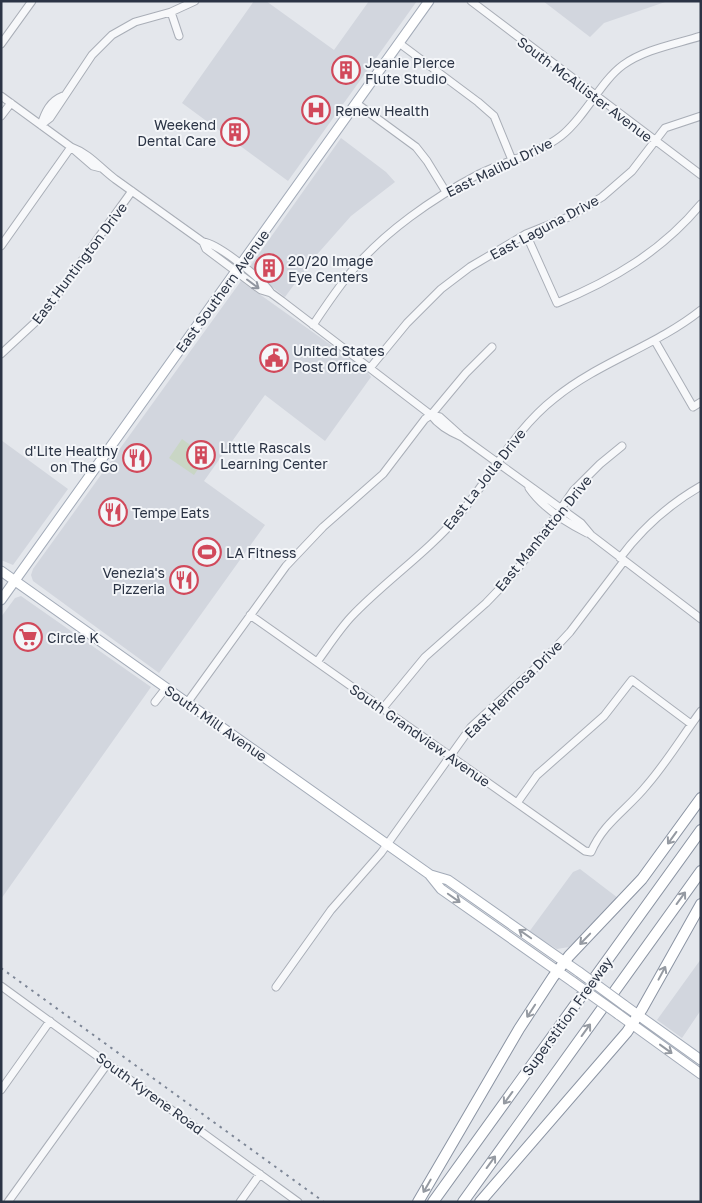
<svg xmlns="http://www.w3.org/2000/svg" width="702" height="1203" font-family="'Golos Text',sans-serif">
<style>
.built{fill:#d2d6de}
.green{fill:#c9d6c5}
.lines{fill:none;stroke-linecap:round;stroke-linejoin:round}
.minor-casing{stroke:#a9aeb7;stroke-width:9}
.major-casing{stroke:#a3abb8;stroke-width:11}
.highway-casing{stroke:#8b94a3;stroke-width:12}
.minor{stroke:#f7f8fa;stroke-width:7}
.major{stroke:#fff;stroke-width:9}
.highway{stroke:#fff;stroke-width:10}
.rail{stroke:#7d8696;stroke-width:2;stroke-dasharray:2.5 5;stroke-linecap:butt}
.major-bridge-casing{stroke:#a3abb8;stroke-width:11;stroke-linecap:butt}
.major-bridge{stroke:#fff;stroke-width:9}
.oneway{stroke:#9196a0}
.oneway2{stroke:#959aa2}
.labels{text-anchor:middle;dominant-baseline:central;stroke-width:4;stroke-linejoin:round;paint-order:stroke}
.poi-label{font-size:14px;fill:#2b3445;stroke:#f4f6f9;text-anchor:start}
.street-label{font-size:14px;fill:#2b3445;stroke:#f4f6f9}
</style>
<rect width="100%" height="100%" fill="#e4e7ec"/>
<path class="built" d="M 254,1 L 266,1 L 334,50 L 369,1 L 417,1 L 288,181 L 182,103 Z
M 543,1 L 668,1 L 604,23 L 590,37 Z
M 341,138 L 386,172 L 395,182 L 351,216 L 313,259 L 285,297 L 253,272 L 251,265 Z
M 241,281 L 366,370 L 371,377 L 325,441 L 265,395 L 257,406 L 204,481 L 265,525 L 159,673 L 33,581 L 31,575 L 33,569 Z
M 1,440 L 68,489 L 13,565 L 1,560 Z
M 21,596 L 151,687 L 1,899 L 1,617 L 15,598 Z
M 580,869 L 618,898 L 576,941 L 569,947 L 557,949 L 529,932 L 573,872 Z
M 701,959 L 701,1010 L 682,1038 L 657,1020 Z"/>
<path class="green" d="M 182,439 L 197,450 L 191,459 L 200,466 L 194,475 L 169,458 Z"/>
<g class="lines">
<defs>
<path id="minor" d="M 471,1 L 701,175
M 171,12 L 179,36
M 399,43 L 478,102 L 494,116 L 512,160
M 1,44 L 32,1
M 1,96 L 71,147 L 93,166 L 101,168
M 356,103 L 416,147 L 427,161 L 446,192
M 1,116 L 11,103
M 41,125 L 50,118 L 92,55 L 112,35 L 135,22 L 171,12 L 195,1
M 41,125 C 45,112 50,101 63,96
M 71,147 C 90,154 99,167 115,179 C 144,200 174,221 203,242 C 219,244 262,279 271,293
M 526,234 L 557,303 C 613,280 662,251 701,204
M 203,242 L 206,249 L 261,290 L 271,293 L 282,301 L 431,415 C 439,426 450,432 462,437 L 581,523 L 591,535 L 701,619
M 1,246 L 71,147
M 313,325 C 325,307 337,289 351,272 C 384,232 433,198 479,174 C 505,161 538,154 561,136 C 586,116 600,82 623,65 C 645,49 676,44 701,36
M 655,341 L 693,407 L 701,402
M 1,354 L 42,316 L 132,191
M 370,368 L 407,323 L 441,289 L 470,267 L 526,234 L 571,216 L 602,197 L 632,171 L 665,128 L 701,116
M 431,415 L 440,417 L 460,435
M 529,488 C 542,507 567,523 587,533
M 620,558 C 643,527 668,505 701,486
M 250,615 L 585,851 L 591,852 C 604,822 627,810 647,785 C 667,762 683,735 701,711
M 317,662 C 328,647 339,630 351,617 C 385,581 427,553 459,515 C 492,476 514,430 555,398 C 599,362 656,346 701,310
M 155,702 L 166,688
M 187,703 L 286,566 L 323,527 L 383,474 L 425,419 L 431,415 L 466,373 L 492,347
M 383,708 L 425,657 L 486,603 L 510,578 L 534,548 L 573,491 L 600,464 L 622,446
M 517,803 L 537,775 L 604,716 L 632,680 L 691,724
M 1,986 L 298,1202
M 276,987 L 331,910 L 381,853 L 471,727 L 543,661 L 570,632 L 624,561
M 1,1090 L 50,1021
M 8,1202 L 108,1063
M 240,1202 L 260,1174"/>
<path id="major" d="M 1,571 L 429,874 L 441,889 L 573,982
M 1,600 L 429,1
M 431,875 L 448,880 L 579,972
M 624,1005 L 701,1060
M 618,1014 L 701,1074"/>
<path id="highway" d="M 418,1202 L 519,1029 L 553,977 L 569,956 L 642,879 L 701,798
M 433,1202 L 701,830
M 463,1202 L 701,871
M 480,1202 L 627,1032 L 642,1009 L 701,904"/>
</defs>
<use href="#minor" class="minor-casing"/>
<use href="#major" class="major-casing"/>
<use href="#highway" class="highway-casing"/>
<use href="#minor" class="minor"/>
<use href="#major" class="major"/>
<use href="#highway" class="highway"/>
<path class="rail" d="M 1,968 L 324,1202"/>
<defs>
<path id="major-bridge" d="M 579,972 L 624,1005
M 573,982 L 618,1014"/>
</defs>
<use href="#major-bridge" class="major-bridge-casing"/>
<use href="#major-bridge" class="major-bridge"/>
</g>
<defs><path id="oneway-shaft" d="M-6 0H5M1.5-3L5.5 0L1.5 3" fill="none" stroke-width="1.6" stroke-linecap="round" stroke-linejoin="round" transform="scale(1.25)"/></defs>
<use class="oneway" href="#oneway-shaft" transform="translate(253 284) rotate(37)"/>
<g class="oneway2">
<use href="#oneway-shaft" transform="translate(672 838) rotate(126)"/>
<use href="#oneway-shaft" transform="translate(454 898) rotate(35)"/>
<use href="#oneway-shaft" transform="translate(681 898) rotate(-54)"/>
<use href="#oneway-shaft" transform="translate(525 934) rotate(-145)"/>
<use href="#oneway-shaft" transform="translate(585 939) rotate(134)"/>
<use href="#oneway-shaft" transform="translate(662 973) rotate(-62)"/>
<use href="#oneway-shaft" transform="translate(531 1011) rotate(123)"/>
<use href="#oneway-shaft" transform="translate(586 1030) rotate(-54)"/>
<use href="#oneway-shaft" transform="translate(666 1049) rotate(36)"/>
<use href="#oneway-shaft" transform="translate(508 1098) rotate(126)"/>
<use href="#oneway-shaft" transform="translate(491 1162) rotate(-54)"/>
<use href="#oneway-shaft" transform="translate(427 1186) rotate(120)"/>
</g>
<defs>
<symbol id="building-ring" viewBox="-11 -11 22 22"><circle r="9.5" fill="#f4f6f9" stroke="#d1495b" stroke-width="1.5"/><path d="M-4-6H4V6H1V3H-1V6H-4ZM-2.5-4.3h1.7v1.8h-1.7ZM.8-4.3h1.7v1.8H.8ZM-2.5-1h1.7V.8h-1.7ZM.8-1h1.7V.8H.8Z" fill="#d1495b"/></symbol>
<symbol id="hospital-ring" viewBox="-11 -11 22 22"><circle r="9.5" fill="#f4f6f9" stroke="#d1495b" stroke-width="1.5"/><path d="M-5-5h3v3.5h4V-5h3V5h-3V1.5h-4V5h-3Z" fill="#d1495b"/></symbol>
<symbol id="civic-ring" viewBox="-11 -11 22 22"><circle r="9.5" fill="#f4f6f9" stroke="#d1495b" stroke-width="1.5"/><path d="M-.6-6.5H3V-4.5H.6V-3L4-1V1h2V6H-6V1h2V-1L-.6-3ZM-1.2 2.5V6h2.4V2.5Z" fill="#d1495b"/></symbol>
<symbol id="restaurant-ring" viewBox="-11 -11 22 22"><circle r="9.5" fill="#f4f6f9" stroke="#d1495b" stroke-width="1.5"/><path d="M-5-6h1v4h1v-4h1v4h1v-4h1v5L-1.5 .5V6h-2V.5L-5-1ZM5-6V6H3V1.5H1.5Q1.5-4 5-6Z" fill="#d1495b"/></symbol>
<symbol id="stadium-ring" viewBox="-11 -11 22 22"><circle r="9.5" fill="#f4f6f9" stroke="#d1495b" stroke-width="1.5"/><path d="M0-5a6.5 5 0 1 0 0 10a6.5 5 0 1 0 0-10ZM-3.5-1.8h7v3.6h-7Z" fill="#d1495b"/></symbol>
<symbol id="supermarket-ring" viewBox="-11 -11 22 22"><circle r="9.5" fill="#f4f6f9" stroke="#d1495b" stroke-width="1.5"/><path d="M-6-5.5h2.5l.6 2H6L4.5 2H-2.5L-4.4-4H-6ZM-1.5 3.2a1.3 1.3 0 1 0 .1 0ZM3 3.2a1.3 1.3 0 1 0 .1 0Z" fill="#d1495b"/></symbol>
</defs>
<g fill-rule="evenodd">
<use href="#building-ring" x="330" y="54" width="32" height="32"/>
<use href="#hospital-ring" x="300" y="94" width="32" height="32"/>
<use href="#building-ring" x="219" y="116" width="32" height="32"/>
<use href="#building-ring" x="253" y="252" width="32" height="32"/>
<use href="#civic-ring" x="258" y="342" width="32" height="32"/>
<use href="#building-ring" x="185" y="439" width="32" height="32"/>
<use href="#restaurant-ring" x="121" y="442" width="32" height="32"/>
<use href="#restaurant-ring" x="97" y="496" width="32" height="32"/>
<use href="#stadium-ring" x="191" y="536" width="32" height="32"/>
<use href="#restaurant-ring" x="168" y="564" width="32" height="32"/>
<use href="#supermarket-ring" x="12" y="621" width="32" height="32"/>
</g>
<g class="labels">
<g class="poi-label">
<text x="365" y="62">Jeanie Pierce<tspan x="365" dy="16">Flute Studio</tspan></text>
<text x="335" y="110">Renew Health</text>
<text x="216" y="124" text-anchor="end">Weekend<tspan x="216" dy="16">Dental Care</tspan></text>
<text x="288" y="260">20/20 Image<tspan x="288" dy="16">Eye Centers</tspan></text>
<text x="293" y="350">United States<tspan x="293" dy="16">Post Office</tspan></text>
<text x="220" y="447">Little Rascals<tspan x="220" dy="16">Learning Center</tspan></text>
<text x="118" y="450" text-anchor="end">d'Lite Healthy<tspan x="118" dy="16">on The Go</tspan></text>
<text x="132" y="512">Tempe Eats</text>
<text x="226" y="552">LA Fitness</text>
<text x="165" y="572" text-anchor="end">Venezia's<tspan x="165" dy="16">Pizzeria</tspan></text>
<text x="47" y="637">Circle K</text>
</g>
<g class="street-label">
<text transform="translate(585 89) rotate(37)">South McAllister Avenue</text>
<text transform="translate(499 167) rotate(-26)">East Malibu Drive</text>
<text transform="translate(544 227) rotate(-28)">East Laguna Drive</text>
<text transform="translate(79 263) rotate(-53)">East Huntington Drive</text>
<text transform="translate(222 291) rotate(-54)">East Southern Avenue</text>
<text transform="translate(484 479) rotate(-52)">East La Jolla Drive</text>
<text transform="translate(543 533) rotate(-51)">East Manhatton Drive</text>
<text transform="translate(513 689) rotate(-45)">East Hermosa Drive</text>
<text transform="translate(216 723) rotate(35)">South Mill Avenue</text>
<text transform="translate(420 735) rotate(35)">South Grandview Avenue</text>
<text transform="translate(567 1016) rotate(-54)">Superstition Freeway</text>
<text transform="translate(150 1093) rotate(36)">South Kyrene Road</text>
</g>
</g>
<rect width="702" height="1203" fill="none" stroke="#2b3445" stroke-width="5"/>
</svg>
